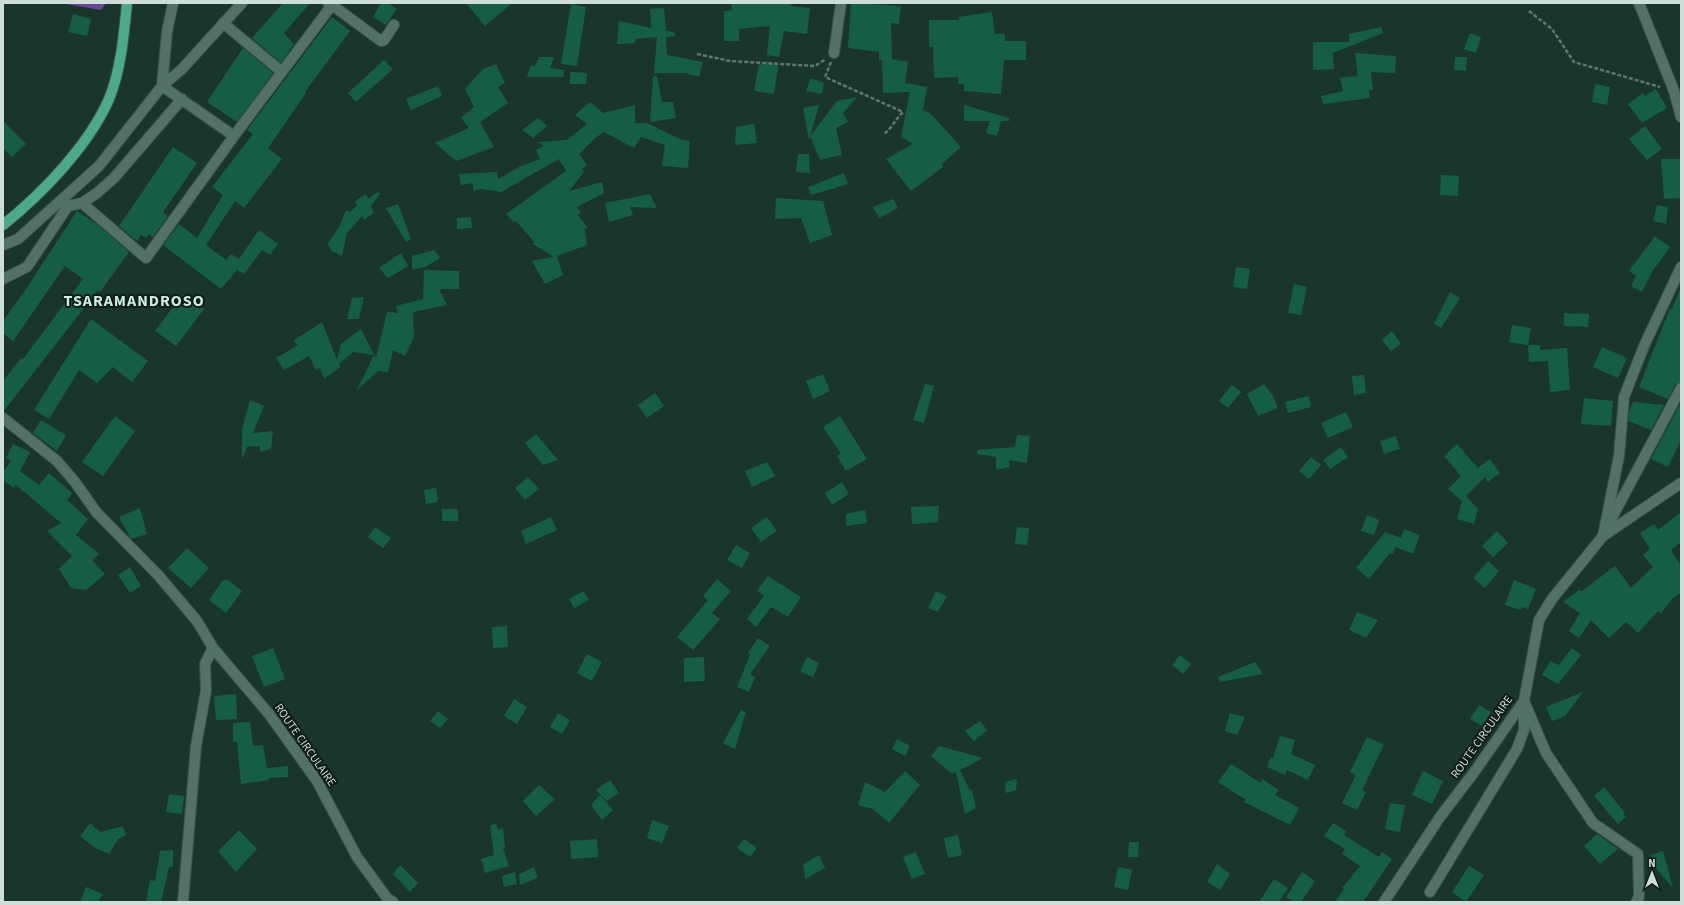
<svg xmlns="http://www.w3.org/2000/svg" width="1684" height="905" font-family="'Source Sans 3',sans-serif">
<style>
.forest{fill:#6c4696}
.building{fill:#165d48}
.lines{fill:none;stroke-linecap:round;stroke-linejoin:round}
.minor-casing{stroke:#3b544b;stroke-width:12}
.major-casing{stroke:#3b544b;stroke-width:12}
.path{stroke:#60776e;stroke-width:2.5;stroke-dasharray:4 2;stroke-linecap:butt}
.minor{stroke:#537165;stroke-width:10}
.major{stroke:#4ea98b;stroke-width:10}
.labels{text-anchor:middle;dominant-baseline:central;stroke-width:4;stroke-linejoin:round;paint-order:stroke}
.street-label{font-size:12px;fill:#ceded7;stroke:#0f1b16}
.district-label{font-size:16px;font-weight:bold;letter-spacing:1px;fill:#cbecde;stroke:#0f1b16}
</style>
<rect width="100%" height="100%" fill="#1a362c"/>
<path class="forest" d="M 60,3 L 106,3 L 101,10 Z"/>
<path class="building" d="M 283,3 L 310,3 L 284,33 L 294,44 L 281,63 L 252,38 Z
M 381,3 L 388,3 L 397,9 L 386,25 L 373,17 Z
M 466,3 L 512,3 L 485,26 Z
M 731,3 L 791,3 L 791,6 L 810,8 L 807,34 L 784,31 L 779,57 L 767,55 L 770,26 L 739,29 L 739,41 L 724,41 L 724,11 L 732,10 Z
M 851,3 L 901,6 L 899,24 L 891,23 L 892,59 L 908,62 L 905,83 L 927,87 L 923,110 L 930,113 L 961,147 L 942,164 L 943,167 L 911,191 L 886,159 L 913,144 L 901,137 L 910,92 L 883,93 L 882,60 L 879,60 L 879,52 L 848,48 Z
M 571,4 L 586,7 L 577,66 L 561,64 Z
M 664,8 L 666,30 L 675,33 L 675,36 L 666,37 L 667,55 L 703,62 L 699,77 L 685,73 L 654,73 L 657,37 L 635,39 L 635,43 L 617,44 L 619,21 L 651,28 L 650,9 Z
M 992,12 L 995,34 L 1005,34 L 1005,41 L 1026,41 L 1026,60 L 1004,60 L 1001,94 L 964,91 L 964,84 L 958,84 L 958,77 L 934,78 L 933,47 L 929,47 L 929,20 L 959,20 L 959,17 Z
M 73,14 L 91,19 L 87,36 L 68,32 Z
M 332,17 L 350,31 L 305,92 L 306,93 L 268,148 L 282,159 L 244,208 L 235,201 L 206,245 L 226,260 L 231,254 L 239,259 L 259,230 L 278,244 L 270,255 L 262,250 L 244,274 L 237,270 L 221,289 L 163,245 L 179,224 L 197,238 L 223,195 L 212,187 L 253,134 L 247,130 L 248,129 Z
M 1381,27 L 1383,33 L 1333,53 L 1334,69 L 1313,70 L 1313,42 L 1349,42 L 1349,34 Z
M 1470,33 L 1481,37 L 1476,53 L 1464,49 Z
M 243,48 L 273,73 L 237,122 L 207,102 Z
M 1355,53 L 1396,56 L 1395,73 L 1371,72 L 1373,90 L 1369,90 L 1370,98 L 1323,104 L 1321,96 L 1343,91 L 1340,78 L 1358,76 Z
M 539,57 L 554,57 L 550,68 L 564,70 L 563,77 L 527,77 L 531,65 L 535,66 Z
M 1455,57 L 1467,57 L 1466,71 L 1454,70 Z
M 384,60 L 393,69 L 356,102 L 348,93 Z
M 766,61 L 778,65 L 778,67 L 774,94 L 754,91 L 759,64 L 765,65 Z
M 496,64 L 505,83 L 498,87 L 508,103 L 480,122 L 494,147 L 456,161 L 435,143 L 469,128 L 461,118 L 474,107 L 465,89 L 483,69 Z
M 570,72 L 587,73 L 586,84 L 570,84 Z
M 653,76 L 657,76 L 662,102 L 673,102 L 676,118 L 650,122 Z
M 811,78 L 824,83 L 822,94 L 806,91 Z
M 1595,84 L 1610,87 L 1607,105 L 1592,102 Z
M 438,86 L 442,96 L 411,110 L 406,99 Z
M 1656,89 L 1667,108 L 1642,123 L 1628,104 L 1643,93 L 1645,96 Z
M 857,97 L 843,113 L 848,122 L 836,128 L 842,155 L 820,160 L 810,136 L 837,101 Z
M 590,102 L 603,113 L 635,105 L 635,123 L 647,123 L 682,140 L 690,141 L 688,168 L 662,166 L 665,145 L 641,137 L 634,148 L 604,132 L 595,138 L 579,154 L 587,165 L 582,169 L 584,172 L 569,191 L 602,182 L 604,193 L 577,207 L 581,213 L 578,215 L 588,228 L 585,229 L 587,245 L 554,257 L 533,244 L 534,242 L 516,221 L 514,222 L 506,214 L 566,171 L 559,159 L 501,192 L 481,189 L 473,191 L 473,183 L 461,185 L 459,174 L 497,172 L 498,179 L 519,167 L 540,159 L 536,150 L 544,146 L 538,142 L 567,140 L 587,124 L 575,115 Z
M 819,105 L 809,140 L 803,108 Z
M 964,105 L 1009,118 L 1009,121 L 1001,121 L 997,136 L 986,133 L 990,121 L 964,121 Z
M 538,118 L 547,126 L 533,138 L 522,130 Z
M 3,121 L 26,144 L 12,157 L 3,148 Z
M 754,124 L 757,143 L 735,145 L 736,127 Z
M 1645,126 L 1662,149 L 1647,160 L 1629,139 Z
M 173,147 L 197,163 L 163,212 L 168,216 L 153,237 L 149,234 L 146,238 L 141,235 L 137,241 L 119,226 Z
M 798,154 L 809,154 L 810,173 L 796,172 Z
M 1661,159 L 1680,159 L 1680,198 L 1664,199 Z
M 844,173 L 848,184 L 811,195 L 808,187 Z
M 1441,175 L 1459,176 L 1458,196 L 1440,195 Z
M 378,192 L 380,194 L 371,206 L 374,213 L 364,220 L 362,216 L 347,233 L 342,256 L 330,250 L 331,248 L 327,245 L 339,227 L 346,210 L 350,212 L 357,206 L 355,201 L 366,194 L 368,199 Z
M 650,194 L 657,208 L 630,207 L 633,215 L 609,222 L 605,203 Z
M 776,198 L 823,201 L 832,235 L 810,243 L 801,218 L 775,219 Z
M 893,199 L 898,208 L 879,218 L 873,207 Z
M 398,204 L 411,239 L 406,242 L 386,208 Z
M 1657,205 L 1668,207 L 1666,224 L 1653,221 Z
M 77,211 L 98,225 L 129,252 L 100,292 L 98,290 L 3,412 L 3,381 L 21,358 L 23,359 L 83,279 L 65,266 L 13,341 L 3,333 L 3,321 L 26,289 Z
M 471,217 L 472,228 L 457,229 L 457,218 Z
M 1655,236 L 1670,247 L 1652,272 L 1642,292 L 1631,286 L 1636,276 L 1629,271 Z
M 434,250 L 440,258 L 425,267 L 412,270 L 412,256 Z
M 401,253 L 408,266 L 388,278 L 379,268 Z
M 557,256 L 563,275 L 545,284 L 532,261 Z
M 1236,267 L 1250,269 L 1247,289 L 1233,287 Z
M 424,270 L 459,271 L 459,289 L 439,289 L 447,305 L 413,312 L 414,337 L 405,356 L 393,350 L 388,372 L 378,371 L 357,390 L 374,355 L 353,352 L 339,364 L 340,367 L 324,379 L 320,368 L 316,370 L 309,356 L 284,370 L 276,358 L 298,345 L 293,341 L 322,322 L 337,360 L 341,344 L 361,329 L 376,358 L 387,312 L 398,313 L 396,306 L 423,299 Z
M 1294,284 L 1307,287 L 1301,315 L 1288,313 Z
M 1681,287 L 1681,382 L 1675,385 L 1668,399 L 1639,387 L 1670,308 L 1672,309 Z
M 1450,292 L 1460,298 L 1441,328 L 1434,324 Z
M 183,294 L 204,309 L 176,346 L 155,331 Z
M 364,297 L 359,319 L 347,319 L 352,298 Z
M 1564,313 L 1589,314 L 1588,327 L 1564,326 Z
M 91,319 L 148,361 L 132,382 L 113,367 L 97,383 L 79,370 L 49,419 L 34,410 Z
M 1512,325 L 1531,328 L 1528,345 L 1509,342 Z
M 1392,331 L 1401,344 L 1391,351 L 1382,340 Z
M 1528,345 L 1540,345 L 1540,350 L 1567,348 L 1570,390 L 1550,392 L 1548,361 L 1529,362 Z
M 1602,347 L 1627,358 L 1618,378 L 1593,367 Z
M 823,374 L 830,391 L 813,399 L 806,381 Z
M 1364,375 L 1366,393 L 1354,395 L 1352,376 Z
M 925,384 L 934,386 L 924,423 L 913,420 Z
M 1264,384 L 1273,396 L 1278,408 L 1258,416 L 1247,394 Z
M 1232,385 L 1241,392 L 1228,408 L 1219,401 Z
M 655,393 L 664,406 L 647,418 L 638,405 Z
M 1309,396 L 1311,407 L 1288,413 L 1285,402 Z
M 1584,398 L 1613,401 L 1611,426 L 1581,424 Z
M 250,400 L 264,406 L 253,433 L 273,431 L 271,449 L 260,452 L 260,446 L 247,447 L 242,459 L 242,429 Z
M 1633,402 L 1664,405 L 1651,430 L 1628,421 L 1629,412 Z
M 1679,406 L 1681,407 L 1681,440 L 1668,467 L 1651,459 Z
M 1346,412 L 1353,427 L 1328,438 L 1321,423 Z
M 115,416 L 135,431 L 103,476 L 82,462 Z
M 840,416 L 867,459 L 846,471 L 837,456 L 841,454 L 823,427 Z
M 41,420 L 66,435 L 57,451 L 33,433 Z
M 536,434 L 558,460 L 543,465 L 525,443 Z
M 1017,435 L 1030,436 L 1027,463 L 1009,460 L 1010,467 L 996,470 L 996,457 L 977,454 L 977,450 L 1015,447 Z
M 1396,436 L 1400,449 L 1384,454 L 1380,441 Z
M 13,444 L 30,452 L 20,471 L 39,485 L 49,473 L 72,493 L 67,500 L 88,519 L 76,535 L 99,554 L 92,560 L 105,574 L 86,590 L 71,588 L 59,569 L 72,556 L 47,531 L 61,523 L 16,485 L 14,488 L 3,480 L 3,472 L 11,461 L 6,458 Z
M 1457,444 L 1478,468 L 1490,459 L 1500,473 L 1488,482 L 1485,477 L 1466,496 L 1478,509 L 1474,524 L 1457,519 L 1462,501 L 1448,489 L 1461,476 L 1444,456 Z
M 1341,447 L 1348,457 L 1330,469 L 1323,460 Z
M 1311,457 L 1321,465 L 1309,479 L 1299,471 Z
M 767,462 L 775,476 L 752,487 L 745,471 Z
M 528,477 L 539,489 L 525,500 L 515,488 Z
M 842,482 L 849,494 L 832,505 L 825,493 Z
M 436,488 L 438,502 L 426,504 L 424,490 Z
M 939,506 L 938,522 L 912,524 L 911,507 Z
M 140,508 L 147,534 L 131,539 L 119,517 Z
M 442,509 L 458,509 L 458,521 L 442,521 Z
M 865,510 L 867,523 L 846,526 L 846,514 Z
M 1681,512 L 1681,542 L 1671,550 L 1681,566 L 1681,593 L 1673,598 L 1661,613 L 1658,611 L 1638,633 L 1626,622 L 1609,638 L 1591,620 L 1579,638 L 1569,631 L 1580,613 L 1563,602 L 1579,590 L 1582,591 L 1615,566 L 1631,588 L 1653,567 L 1643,555 L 1650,549 L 1640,533 L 1654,524 L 1658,530 Z
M 1367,515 L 1379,520 L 1374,535 L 1361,531 Z
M 551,517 L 557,530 L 526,544 L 521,531 Z
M 767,517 L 777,531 L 761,542 L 751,528 Z
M 375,527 L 391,538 L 383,548 L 368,537 Z
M 1017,527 L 1029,528 L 1027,545 L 1015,544 Z
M 1404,529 L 1420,535 L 1413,554 L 1395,547 L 1393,554 L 1390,553 L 1369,579 L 1356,568 L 1385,532 L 1401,538 Z
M 1497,531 L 1508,543 L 1493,557 L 1482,546 Z
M 736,545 L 750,553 L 742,568 L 727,560 Z
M 187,548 L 209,568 L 191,588 L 168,568 Z
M 1488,561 L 1499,571 L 1485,588 L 1473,578 Z
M 130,567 L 141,586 L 130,593 L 118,575 Z
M 768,576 L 801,597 L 788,617 L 771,607 L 756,627 L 747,619 L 764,596 L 757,591 Z
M 717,579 L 731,591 L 712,613 L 720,619 L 693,650 L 677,637 L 708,600 L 703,596 Z
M 223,580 L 228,580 L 242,591 L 226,613 L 209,600 Z
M 1514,580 L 1536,589 L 1528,609 L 1522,607 L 1520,610 L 1505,605 Z
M 584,591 L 589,600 L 574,608 L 569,599 Z
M 936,591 L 947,596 L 938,612 L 928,608 Z
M 1357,612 L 1378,620 L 1366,638 L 1349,630 Z
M 507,626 L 508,647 L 493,648 L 492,627 Z
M 758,638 L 770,646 L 750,674 L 755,677 L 749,692 L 737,687 L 750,655 L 748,653 Z
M 273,648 L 285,679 L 264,687 L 252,656 Z
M 1572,648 L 1581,655 L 1558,684 L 1542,675 L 1550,661 L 1559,665 Z
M 587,654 L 602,662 L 592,681 L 577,673 Z
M 1180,655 L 1191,664 L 1183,674 L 1172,665 Z
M 704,657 L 705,681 L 684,682 L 684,658 Z
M 807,657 L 819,663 L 813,677 L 800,671 Z
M 1255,662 L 1263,674 L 1220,682 L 1218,677 Z
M 1583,692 L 1565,716 L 1552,721 L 1546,707 Z
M 236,694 L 237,719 L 216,720 L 214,696 Z
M 514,699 L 527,707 L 517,724 L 504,716 Z
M 1479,705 L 1491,712 L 1482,726 L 1470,719 Z
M 741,710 L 746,712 L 735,749 L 723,743 Z
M 438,711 L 448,719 L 440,728 L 430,721 Z
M 558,713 L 570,720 L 562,734 L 550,727 Z
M 1230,713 L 1245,717 L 1237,735 L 1225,731 Z
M 980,721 L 987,730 L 974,741 L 965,731 Z
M 250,722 L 253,746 L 263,745 L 267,768 L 288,766 L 288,777 L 269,778 L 269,780 L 241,784 L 237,742 L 233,742 L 233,723 Z
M 1280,736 L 1295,740 L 1291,754 L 1315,765 L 1308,780 L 1287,770 L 1285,775 L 1267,767 L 1271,757 L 1273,758 Z
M 1367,737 L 1384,745 L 1362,790 L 1366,792 L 1357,810 L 1342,803 L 1356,775 L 1350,772 Z
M 897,739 L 910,746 L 905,756 L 892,749 Z
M 939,746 L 983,758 L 960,770 L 970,791 L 972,790 L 976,808 L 965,814 L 956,772 L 952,774 L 931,756 Z
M 1231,764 L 1261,783 L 1262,779 L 1279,790 L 1275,795 L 1299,808 L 1290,825 L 1244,802 L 1246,800 L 1218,782 Z
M 905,771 L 920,785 L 889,823 L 873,809 L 858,805 L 865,782 L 885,792 Z
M 1423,771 L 1443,781 L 1432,804 L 1412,795 Z
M 1017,779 L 1016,790 L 1006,793 L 1005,782 Z
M 610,780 L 619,793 L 607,801 L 596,790 Z
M 539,785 L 555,799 L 536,816 L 523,801 Z
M 1604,787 L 1625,813 L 1623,814 L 1626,817 L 1618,824 L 1594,796 Z
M 169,794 L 184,796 L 182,814 L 166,812 Z
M 600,795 L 613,810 L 602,820 L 591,805 Z
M 1390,803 L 1405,805 L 1400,832 L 1385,829 Z
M 652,820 L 669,826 L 662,843 L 647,838 Z
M 90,823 L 100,832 L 123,826 L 126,835 L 118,839 L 109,854 L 95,848 L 80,836 Z
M 1333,823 L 1346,831 L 1344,835 L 1379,857 L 1382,852 L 1392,859 L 1363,902 L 1335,902 L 1344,889 L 1342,888 L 1360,866 L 1342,854 L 1345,849 L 1324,836 Z
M 496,824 L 498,830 L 503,828 L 505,848 L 503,848 L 509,866 L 485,873 L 481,859 L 494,855 L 490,825 Z
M 239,830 L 257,849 L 236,872 L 218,851 Z
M 1597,834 L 1618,849 L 1600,864 L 1584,846 Z
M 958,835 L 962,855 L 948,858 L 944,838 Z
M 597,839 L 598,857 L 571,859 L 570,841 Z
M 744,839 L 757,848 L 750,857 L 737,848 Z
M 1129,842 L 1139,842 L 1138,857 L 1128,857 Z
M 173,850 L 173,867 L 169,867 L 161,902 L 146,902 L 150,880 L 155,881 L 160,851 Z
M 1663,851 L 1673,888 L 1654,866 L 1651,855 Z
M 916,852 L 925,874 L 912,879 L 903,857 Z
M 819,855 L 825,868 L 805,879 L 803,864 Z
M 1217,864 L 1230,874 L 1220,890 L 1207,882 Z
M 400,865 L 418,883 L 410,892 L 393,874 Z
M 1469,866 L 1484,875 L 1466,902 L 1452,892 Z
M 534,867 L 538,878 L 520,885 L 519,874 Z
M 1118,867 L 1132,870 L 1128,890 L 1114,887 Z
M 515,872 L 517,884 L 504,887 L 502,876 Z
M 1302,872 L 1315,881 L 1301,902 L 1295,902 L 1286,897 Z
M 1274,879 L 1288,888 L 1279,902 L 1259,902 Z
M 86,887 L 103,894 L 98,902 L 80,902 Z"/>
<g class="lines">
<defs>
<path id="minor" d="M 1639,3 L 1674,91 L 1681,117
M 332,5 L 381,41 L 384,40 L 394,25
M 223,23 L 282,72
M 834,53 L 841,3
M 162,86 L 234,136 L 332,5 L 328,3
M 162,86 L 167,32 L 173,3
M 82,203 L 146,258 L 234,136
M 3,245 L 18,239 L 99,166 L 162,86 L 182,69 L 242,3
M 3,279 L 27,267 L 68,206 L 82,203 L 97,193 L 114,178 L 182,99
M 3,418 L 57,461 L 75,482 L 97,513 L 158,575 L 197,621 L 213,648 L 269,714 L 317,781 L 357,857 L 387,898 L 393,902
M 1608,525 L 1681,388
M 1603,536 L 1619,456 L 1624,397 L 1644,346 L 1681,267
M 1524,701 L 1546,753 L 1593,823 L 1638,854 L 1639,897 L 1636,902
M 1430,892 L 1517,749 L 1524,730 L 1524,705
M 183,902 L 196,746 L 206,691 L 205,664 L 213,648
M 1384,902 L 1440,817 L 1475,771 L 1524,701 L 1539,620 L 1552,599 L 1603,536 L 1681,483"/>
<path id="major" d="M 3,225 C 42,194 89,145 109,99 C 121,70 124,34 127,3"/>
</defs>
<use href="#minor" class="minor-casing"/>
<use href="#major" class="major-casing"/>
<path class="path" d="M 1529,11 L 1552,29 L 1574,62 L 1660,87
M 697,54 L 730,61 L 815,66 L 826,59
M 831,62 L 825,77 L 903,112 C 895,120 892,128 883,135"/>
<use href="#minor" class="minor"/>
<use href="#major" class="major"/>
</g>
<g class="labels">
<g class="street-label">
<text transform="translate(1482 737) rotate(-55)">ROUTE CIRCULAIRE</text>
<text transform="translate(305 745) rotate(55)">ROUTE CIRCULAIRE</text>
</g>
<g class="district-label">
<text x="134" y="301">TSARAMANDROSO</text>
</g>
</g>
<rect width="1684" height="905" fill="none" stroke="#ceded7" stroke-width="8"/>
<g transform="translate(1652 873)" stroke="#0f1b16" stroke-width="3" paint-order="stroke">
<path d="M0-3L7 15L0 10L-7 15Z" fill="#ceded7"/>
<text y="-6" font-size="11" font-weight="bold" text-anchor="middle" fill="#ceded7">N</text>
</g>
</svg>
